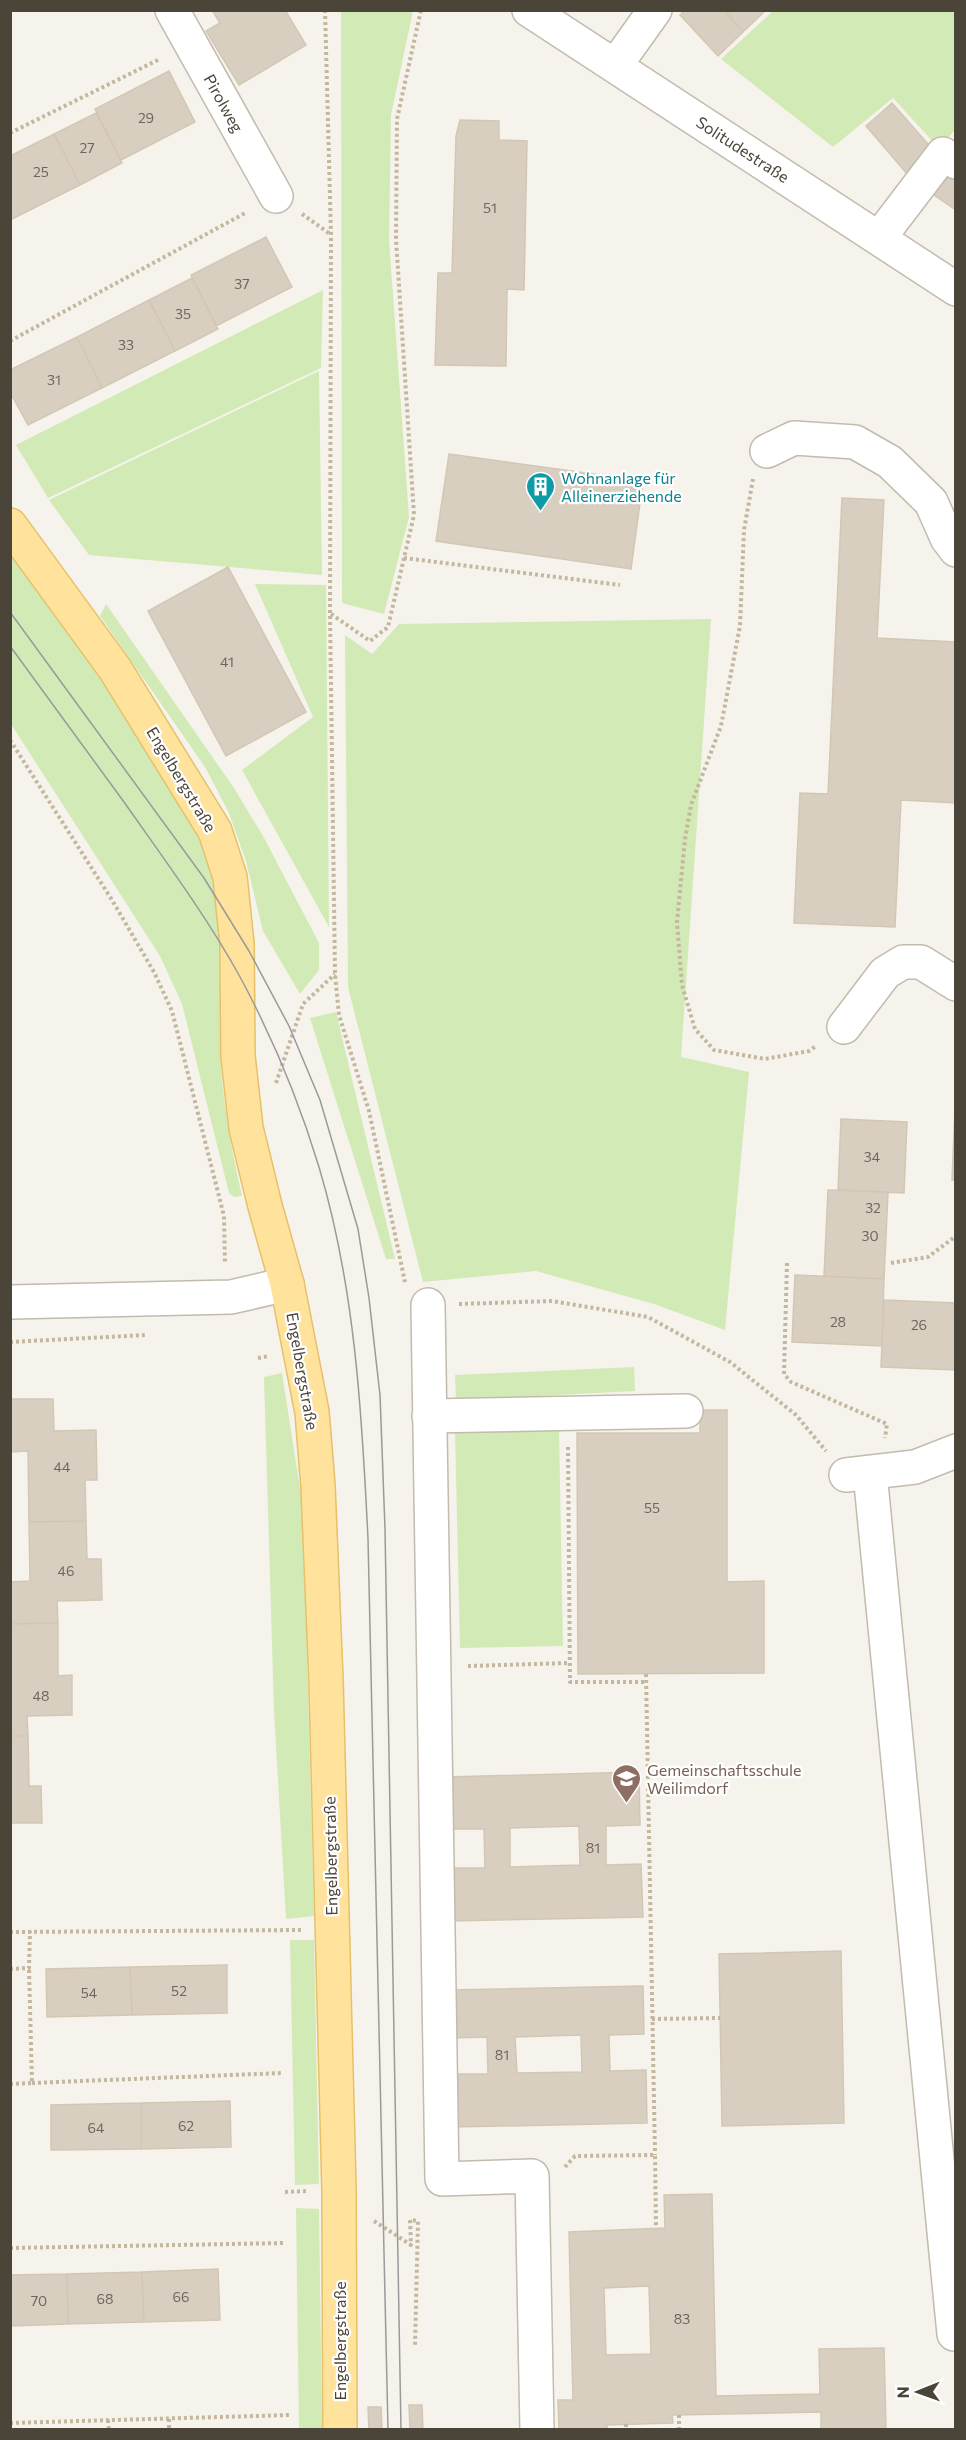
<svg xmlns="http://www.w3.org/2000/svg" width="966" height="2440" font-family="Commissioner,sans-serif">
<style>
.green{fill:#d2eab5}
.building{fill:#d8cfc1;stroke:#d3c7b4;stroke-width:1.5;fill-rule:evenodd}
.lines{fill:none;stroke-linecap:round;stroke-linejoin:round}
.minor-casing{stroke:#c2bbae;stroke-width:36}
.major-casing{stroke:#e6c16a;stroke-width:36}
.path{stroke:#c4b79f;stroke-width:4;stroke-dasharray:3 3;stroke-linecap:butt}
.minor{stroke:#fff;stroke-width:33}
.major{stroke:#ffe39c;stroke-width:33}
.tram{stroke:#9a9a9a;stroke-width:1.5}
.labels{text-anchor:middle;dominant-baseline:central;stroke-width:4.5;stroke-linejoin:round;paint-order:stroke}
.number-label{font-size:14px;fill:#6e675b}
.street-label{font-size:16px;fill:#4b4439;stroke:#fff}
.culture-label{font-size:16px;fill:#0d838f;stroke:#fff;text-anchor:start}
.education-label{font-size:16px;fill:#785e54;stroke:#fff;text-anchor:start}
</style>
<rect width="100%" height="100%" fill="#f6f3ec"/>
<path class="green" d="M 341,11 L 413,11 L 391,115 L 389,240 L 409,517 L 384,614 L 342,603 Z
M 773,11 L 951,11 L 956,15 L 955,130 L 939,148 L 893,98 L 833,147 L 721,59 Z
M 323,290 L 321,368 L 48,498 L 16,445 Z
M 319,371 L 322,575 L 89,555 L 49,500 Z
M 10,550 C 45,598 78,647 112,695 C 153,754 198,815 214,886 C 226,935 220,985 220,1035 C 220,1091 230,1143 242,1196 L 234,1197 L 229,1193 L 182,1004 L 160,956 L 11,724 Z
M 255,584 L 326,585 L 329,927 L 242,770 L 313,717 Z
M 106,604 L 234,788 L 263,836 L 319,943 L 319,970 L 300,994 L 263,931 L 246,861 L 229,813 L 205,767 L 100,616 Z
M 711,619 L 681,1057 L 749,1072 L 725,1330 L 654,1304 L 536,1271 L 423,1282 L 348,987 L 345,635 L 372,654 L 399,624 Z
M 336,1012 L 395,1259 L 386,1259 L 310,1018 Z
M 634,1367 L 635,1391 L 456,1400 L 455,1375 Z
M 282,1373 L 301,1495 L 305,1577 L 314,1916 L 286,1919 L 274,1711 L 264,1377 Z
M 559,1429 L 563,1646 L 460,1648 L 455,1431 Z
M 290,1940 L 314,1940 L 319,2184 L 295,2185 Z
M 296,2208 L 319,2209 L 322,2429 L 299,2429 Z"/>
<path class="building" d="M 212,10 L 285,10 L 306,45 L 239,85 L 206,31 L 220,23 Z
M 685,10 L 724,10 L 743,32 L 718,56 L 680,15 Z
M 724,10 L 766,10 L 743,32 Z
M 169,71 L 195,122 L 121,160 L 95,109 Z
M 892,103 L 935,152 L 908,175 L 866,126 Z
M 96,113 L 122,163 L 80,185 L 54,134 Z
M 460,120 L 499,121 L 499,140 L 527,141 L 524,290 L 507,289 L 506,366 L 435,365 L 438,273 L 452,273 L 456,136 Z
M 54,134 L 80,185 L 10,220 L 10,156 Z
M 952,168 L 956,170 L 956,210 L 934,195 Z
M 266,237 L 292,287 L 216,326 L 191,275 Z
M 192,278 L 218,329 L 175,351 L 149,300 Z
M 149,300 L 175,351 L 102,388 L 77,337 Z
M 77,337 L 102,388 L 28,425 L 10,392 L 10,370 Z
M 449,454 L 643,481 L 631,569 L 436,541 Z
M 842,498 L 884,500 L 877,638 L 956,642 L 956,803 L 901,800 L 895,927 L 794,923 L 800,793 L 828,794 Z
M 228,567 L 306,712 L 226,756 L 148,611 Z
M 955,1109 L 956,1109 L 956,1180 L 952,1180 Z
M 841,1119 L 907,1122 L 904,1193 L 838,1190 Z
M 828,1190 L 888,1192 L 884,1279 L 824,1276 Z
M 795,1275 L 884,1279 L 882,1346 L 792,1342 Z
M 884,1300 L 956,1303 L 956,1370 L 881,1367 Z
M 10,1399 L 53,1399 L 54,1431 L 96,1430 L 97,1480 L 85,1480 L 86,1521 L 29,1522 L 28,1451 L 10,1452 Z
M 700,1410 L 727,1410 L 727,1582 L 764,1581 L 764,1673 L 578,1674 L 577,1433 L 700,1433 Z
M 86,1521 L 87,1559 L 101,1559 L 102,1600 L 57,1601 L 58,1623 L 10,1624 L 10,1582 L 30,1581 L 29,1522 Z
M 58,1623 L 58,1676 L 72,1675 L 72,1715 L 27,1716 L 28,1736 L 10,1736 L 10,1624 Z
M 10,1736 L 28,1736 L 29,1786 L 41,1786 L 42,1823 L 10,1823 Z
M 639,1772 L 640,1825 L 606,1826 L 606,1865 L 641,1864 L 643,1917 L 450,1921 L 448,1868 L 485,1868 L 484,1829 L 447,1829 L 446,1777 ZM 579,1826 L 580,1865 L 510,1867 L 510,1828 Z
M 841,1951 L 844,2123 L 722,2126 L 719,1954 Z
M 227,1965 L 227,2013 L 132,2015 L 130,1967 Z
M 130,1967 L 132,2015 L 47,2017 L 46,1969 Z
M 643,1986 L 644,2034 L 609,2035 L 610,2071 L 646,2070 L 647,2123 L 454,2127 L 453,2074 L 488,2074 L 487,2037 L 452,2038 L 451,1990 ZM 581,2035 L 582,2072 L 517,2073 L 515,2037 Z
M 230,2101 L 231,2147 L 141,2149 L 141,2103 Z
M 141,2103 L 141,2149 L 51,2150 L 51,2105 Z
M 712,2194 L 716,2396 L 820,2394 L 819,2349 L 884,2348 L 886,2430 L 821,2430 L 821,2412 L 672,2415 L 673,2423 L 607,2425 L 607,2430 L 559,2430 L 558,2400 L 573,2400 L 569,2232 L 665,2228 L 664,2195 ZM 649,2286 L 651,2354 L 606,2355 L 604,2288 Z
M 218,2269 L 220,2320 L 144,2322 L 142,2272 Z
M 142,2272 L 144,2322 L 68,2324 L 67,2274 Z
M 67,2274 L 68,2324 L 10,2326 L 10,2275 Z
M 409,2405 L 422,2405 L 423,2430 L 410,2430 Z
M 368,2407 L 381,2407 L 382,2430 L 369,2430 Z"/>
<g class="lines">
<defs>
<path id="minor" d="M 172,10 L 276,196
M 529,10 L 956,289
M 615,66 L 655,10
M 879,238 L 943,154 L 956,162
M 767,451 L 794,438 L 855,442 L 890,462 L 931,502 L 947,538 L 956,550
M 844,1027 L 885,973 L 903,962 L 921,962 L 956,984
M 10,1302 L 231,1297 L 287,1284
M 428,1305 L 442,2179 L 532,2176 L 537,2430
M 429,1416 L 686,1411
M 870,1473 L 954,2334
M 846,1475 L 915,1467 L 956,1451"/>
<path id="major" d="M 10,525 L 115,669 L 215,831 L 230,877 L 237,944 L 238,1056 L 246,1128 L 265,1206 L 287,1284 L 312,1412 L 318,1486 L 326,1680 L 339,2190 L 340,2430"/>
</defs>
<use href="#minor" class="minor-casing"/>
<use href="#major" class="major-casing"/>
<path class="path" d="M 325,10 L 331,235 L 330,614 L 335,974 L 339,1015 L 369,1111 L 405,1282
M 10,133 L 160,59
M 302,214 L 330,234
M 10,341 L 247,212
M 753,479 L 744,530 L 740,626 L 721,726 L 691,805 L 685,839 L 677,922 L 682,985 L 695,1029 L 714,1050 L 765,1059 L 809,1051 L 816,1046
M 404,558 L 620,585
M 331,614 L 370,641 L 388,627 L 414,515 L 396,239 L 397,119 L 421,10
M 10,740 L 112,900 L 154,972 L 172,1011 L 224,1216 L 225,1264
M 276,1083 L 303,1004 L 335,974
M 787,1263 L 784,1374 L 791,1382 L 887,1424 L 885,1438
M 891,1263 L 928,1257 L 956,1236
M 459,1304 L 552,1301 L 648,1317 L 730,1362 L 796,1415 L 826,1451
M 10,1342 L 146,1335
M 258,1358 L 269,1356
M 568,1447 L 570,1682 L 646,1682
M 468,1666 L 569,1663
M 646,1674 L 655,2155
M 10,1932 L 301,1930
M 10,1969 L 29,1968 L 30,1931
M 652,2019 L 720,2018
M 32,2083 L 282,2073
M 10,2084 L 32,2083 L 29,1968
M 565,2167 L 575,2156 L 655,2155 L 656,2228
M 285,2192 L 308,2191
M 374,2221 L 411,2245 L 410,2220 L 418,2221 L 415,2347
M 10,2248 L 286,2243
M 679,2415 L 679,2430
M 169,2419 L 169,2430
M 108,2420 L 109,2430
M 10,2423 L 290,2415
M 626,2424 L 626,2430"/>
<use href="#minor" class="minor"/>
<use href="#major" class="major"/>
<path class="tram" d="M 10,612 L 204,878 L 249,951 L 289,1026 L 320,1100 L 358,1229 L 369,1298 L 380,1395 L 385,1529 L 401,2430
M 10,646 C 48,698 86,750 124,802 C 164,859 205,914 239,975 C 272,1036 299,1101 319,1167 C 355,1287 362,1414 368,1539 L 388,2430"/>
</g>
<defs>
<symbol id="building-pin" viewBox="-11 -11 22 30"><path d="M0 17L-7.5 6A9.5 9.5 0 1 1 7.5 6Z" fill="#0f9aa8" stroke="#fff"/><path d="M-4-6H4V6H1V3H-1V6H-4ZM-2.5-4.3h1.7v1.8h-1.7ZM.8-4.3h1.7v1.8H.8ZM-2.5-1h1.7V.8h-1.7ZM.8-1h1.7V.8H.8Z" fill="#fff"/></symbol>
<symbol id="school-pin" viewBox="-11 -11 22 30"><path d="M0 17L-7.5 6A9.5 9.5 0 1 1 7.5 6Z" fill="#8d6e63" stroke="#fff"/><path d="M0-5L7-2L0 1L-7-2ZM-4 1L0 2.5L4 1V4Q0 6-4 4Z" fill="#fff"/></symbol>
</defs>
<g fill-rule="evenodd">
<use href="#building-pin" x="524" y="470" width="33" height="45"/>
<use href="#school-pin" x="610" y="1762" width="33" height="45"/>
</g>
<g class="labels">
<g class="number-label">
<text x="146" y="117">29</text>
<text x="87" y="147">27</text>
<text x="41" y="171">25</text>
<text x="490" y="207">51</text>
<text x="242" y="283">37</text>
<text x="183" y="313">35</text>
<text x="126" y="344">33</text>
<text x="54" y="379">31</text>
<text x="227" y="661">41</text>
<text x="872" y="1156">34</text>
<text x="873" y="1207">32</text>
<text x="870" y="1235">30</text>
<text x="838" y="1321">28</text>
<text x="919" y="1324">26</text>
<text x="62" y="1466">44</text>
<text x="652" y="1507">55</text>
<text x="66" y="1570">46</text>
<text x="41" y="1695">48</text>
<text x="593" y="1847">81</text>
<text x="179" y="1990">52</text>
<text x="89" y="1992">54</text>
<text x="502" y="2054">81</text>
<text x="186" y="2125">62</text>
<text x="96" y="2127">64</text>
<text x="181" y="2296">66</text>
<text x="105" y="2298">68</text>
<text x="39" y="2300">70</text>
<text x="682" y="2318">83</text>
</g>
<g class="street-label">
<text transform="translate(224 103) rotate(61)">Pirolweg</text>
<text transform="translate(743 149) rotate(33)">Solitudestraße</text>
<text transform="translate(182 779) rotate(59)">Engelbergstraße</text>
<text transform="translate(303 1371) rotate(80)">Engelbergstraße</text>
<text transform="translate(330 1856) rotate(-91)">Engelbergstraße</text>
<text transform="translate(339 2341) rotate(-90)">Engelbergstraße</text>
</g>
<g class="culture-label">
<text x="561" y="477">Wohnanlage für<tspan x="561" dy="18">Alleinerziehende</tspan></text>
</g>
<g class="education-label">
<text x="647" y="1769">Gemeinschaftsschule<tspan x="647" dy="18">Weilimdorf</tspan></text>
</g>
</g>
<rect width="966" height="2440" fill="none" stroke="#4b4439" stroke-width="24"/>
<g transform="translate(918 2392) rotate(269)" stroke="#ffffff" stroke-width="4.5" paint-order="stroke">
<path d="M0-4.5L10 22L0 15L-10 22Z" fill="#4b4439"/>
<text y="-9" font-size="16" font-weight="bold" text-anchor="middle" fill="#4b4439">N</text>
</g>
</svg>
